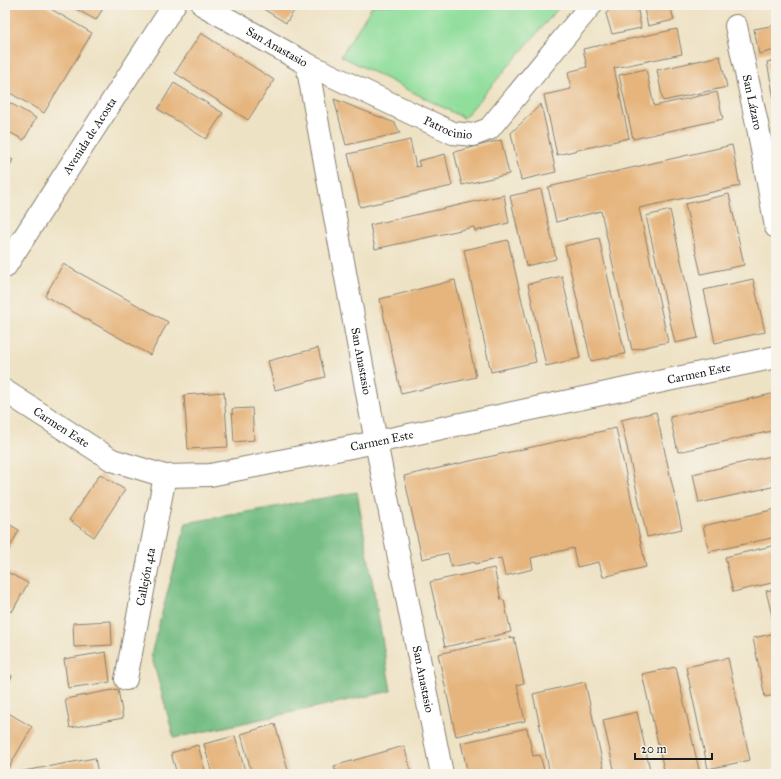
<svg xmlns="http://www.w3.org/2000/svg" width="781" height="779" font-family="'IM FELL Great Primer',serif">
<style>
.green{fill:#90de9c;stroke:#567d5c}
.forest{fill:#74bd84;stroke:#486c50}
.building{fill:#e6b57e}
.lines{fill:none;stroke-linecap:round;stroke-linejoin:round}
.minor-casing{stroke:#857f70;stroke-width:24}
.major-casing{stroke:#857f70;stroke-width:24}
.minor{stroke:#fff;stroke-width:22}
.major{stroke:#fff;stroke-width:22}
.labels{text-anchor:middle;dominant-baseline:central;stroke-width:3.5;stroke-linejoin:round;paint-order:stroke}
.street-label{font-size:12px;fill:#1c1c1c;stroke:#f7f3e8}
</style>
<rect width="100%" height="100%" fill="#f7f3e8"/>
<filter id="ink" filterUnits="userSpaceOnUse"><feTurbulence type="fractalNoise" baseFrequency=".025" numOctaves="2"/><feDisplacementMap in="SourceGraphic" scale="8" xChannelSelector="R" yChannelSelector="G"/><feConvolveMatrix kernelMatrix="1 2 1 2 8 2 1 2 1" color-interpolation-filters="sRGB"/></filter>
<filter id="wash" filterUnits="userSpaceOnUse"><feTurbulence type="fractalNoise" baseFrequency=".012" numOctaves="4" result="noise"/><feDisplacementMap in="SourceGraphic" scale="16" xChannelSelector="R" yChannelSelector="G"/><feGaussianBlur stdDeviation="0.9" result="paint"/><feColorMatrix in="noise" values="0 0 0 0 0 0 0 0 0 0 0 0 0 0 0 0 0 1.4 0 .05"/><feComposite in="paint" operator="in"/></filter>
<g filter="url(#wash)">
<rect width="100%" height="100%" fill="#eee2c4"/>
<path class="green" d="M 373,5 L 561,5 L 464,118 L 341,56 Z"/>
<path class="forest" d="M 357,492 L 391,691 L 174,738 L 151,654 L 186,523 Z"/>
<g id="blocks">
<path class="building" d="M 5,5 L 44,5 L 92,33 L 44,113 L 5,90 Z
M 69,5 L 105,5 L 96,20 Z
M 257,5 L 298,5 L 286,23 Z
M 613,5 L 637,5 L 641,28 L 612,34 L 606,14 Z
M 643,5 L 670,5 L 674,20 L 648,26 Z
M 776,25 L 776,50 L 759,54 L 754,29 Z
M 677,29 L 682,54 L 614,68 L 629,138 L 557,155 L 544,95 L 571,89 L 568,72 L 587,67 L 583,49 Z
M 201,33 L 274,80 L 248,120 L 175,73 Z
M 720,56 L 727,87 L 663,101 L 657,70 Z
M 776,60 L 776,99 L 774,99 L 767,62 Z
M 646,69 L 654,106 L 717,92 L 723,119 L 633,139 L 619,75 Z
M 174,83 L 223,113 L 206,139 L 158,109 Z
M 334,99 L 395,123 L 400,133 L 346,145 Z
M 5,100 L 36,118 L 24,140 L 5,130 Z
M 541,104 L 556,172 L 521,180 L 511,133 Z
M 410,140 L 416,167 L 420,166 L 418,161 L 445,154 L 452,186 L 360,207 L 348,154 Z
M 501,140 L 509,174 L 462,185 L 454,152 Z
M 732,145 L 740,186 L 639,208 L 668,342 L 632,350 L 601,211 L 556,222 L 548,187 Z
M 5,156 L 13,160 L 5,174 Z
M 541,189 L 556,259 L 526,266 L 510,196 Z
M 729,194 L 744,265 L 701,274 L 685,204 Z
M 504,195 L 509,223 L 475,231 L 474,227 L 375,249 L 370,225 Z
M 670,210 L 698,338 L 675,343 L 646,216 Z
M 599,238 L 625,354 L 591,361 L 565,246 Z
M 508,240 L 536,362 L 491,372 L 464,250 Z
M 63,264 L 168,322 L 150,355 L 45,296 Z
M 562,276 L 580,358 L 546,366 L 528,284 Z
M 753,279 L 765,332 L 715,343 L 704,290 Z
M 455,280 L 476,377 L 401,394 L 380,299 Z
M 318,348 L 325,377 L 275,390 L 268,361 Z
M 224,392 L 228,447 L 188,449 L 184,395 Z
M 776,393 L 776,430 L 678,452 L 670,417 Z
M 252,408 L 254,440 L 234,442 L 232,409 Z
M 656,412 L 682,529 L 647,537 L 621,420 Z
M 616,428 L 646,567 L 603,577 L 599,562 L 577,567 L 573,548 L 531,558 L 533,569 L 505,576 L 501,558 L 475,564 L 475,562 L 451,567 L 448,553 L 422,559 L 404,476 Z
M 776,455 L 776,486 L 699,503 L 693,474 Z
M 100,474 L 125,490 L 94,537 L 69,520 Z
M 776,509 L 776,537 L 709,552 L 703,526 Z
M 5,522 L 19,530 L 7,553 L 5,552 Z
M 776,545 L 776,582 L 733,592 L 725,557 Z
M 494,568 L 501,600 L 504,600 L 511,632 L 445,647 L 430,582 Z
M 5,571 L 28,583 L 12,612 L 5,608 Z
M 776,589 L 776,624 L 774,624 L 766,591 Z
M 111,621 L 112,645 L 74,647 L 73,623 Z
M 776,633 L 776,695 L 765,697 L 753,638 Z
M 514,637 L 524,683 L 517,685 L 525,721 L 456,736 L 438,654 Z
M 106,652 L 110,682 L 68,688 L 64,659 Z
M 728,658 L 750,760 L 708,769 L 686,667 Z
M 676,667 L 699,770 L 683,774 L 665,774 L 642,674 Z
M 5,673 L 12,676 L 5,689 Z
M 585,682 L 605,774 L 550,774 L 533,694 Z
M 118,689 L 123,718 L 70,728 L 65,699 Z
M 5,711 L 32,727 L 5,774 Z
M 637,712 L 651,774 L 615,774 L 603,720 Z
M 275,724 L 289,774 L 252,774 L 241,734 Z
M 527,728 L 533,756 L 540,755 L 545,774 L 468,774 L 461,743 Z
M 235,736 L 246,774 L 212,774 L 204,744 Z
M 198,745 L 206,774 L 177,774 L 171,753 Z
M 404,746 L 412,774 L 337,774 L 334,766 Z
M 95,758 L 98,774 L 13,774 L 13,773 Z"/>
</g>
</g>
<g filter="url(#ink)">
<use href="#blocks" fill-opacity="0" stroke="#857f70" stroke-width="1"/>
<g class="lines">
<defs>
<g id="minor">
<path id="s1" d="M 203,5 L 307,64 L 453,133 L 473,135 L 489,129 L 591,5"/>
<path id="s2" d="M 736,26 L 759,133 L 776,227"/>
<path id="s3" d="M 307,64 L 376,442 L 442,774"/>
<path id="s4" d="M 5,391 L 112,460 L 165,476 L 210,475 L 376,442 L 776,357"/>
<path id="s5" d="M 126,679 L 165,476"/>
</g>
<g id="major">
<path id="s6" d="M 5,267 L 174,5"/>
</g>
</defs>
<use href="#minor" class="minor-casing"/>
<use href="#major" class="major-casing"/>
<use href="#minor" class="minor"/>
<use href="#major" class="major"/>
</g>
</g>
<g class="labels">
<g class="street-label">
<text stroke="none"><textPath href="#s1" startOffset="85">San Anastasio</textPath></text>
<text stroke="none"><textPath href="#s2" startOffset="78">San Lázaro</textPath></text>
<text stroke="none"><textPath href="#s1" startOffset="275">Patrocinio</textPath></text>
<text stroke="none"><textPath href="#s6" startOffset="156">Avenida de Acosta</textPath></text>
<text stroke="none"><textPath href="#s3" startOffset="302">San Anastasio</textPath></text>
<text stroke="none"><textPath href="#s4" startOffset="727">Carmen Este</textPath></text>
<text stroke="none"><textPath href="#s4" startOffset="67">Carmen Este</textPath></text>
<text stroke="none"><textPath href="#s4" startOffset="403">Carmen Este</textPath></text>
<text stroke="none"><textPath href="#s5" startOffset="104">Callejón 4ta</textPath></text>
<text stroke="none"><textPath href="#s3" startOffset="626">San Anastasio</textPath></text>
</g>
</g>
<rect width="781" height="779" fill="none" stroke="#f7f3e8" stroke-width="20"/>
<path d="M635 753v6h77v-6" fill="none" stroke="#1c1c1c" stroke-width="2"/>
<text x="641" y="753" font-size="12" fill="#1c1c1c" stroke="#f7f3e8" stroke-width="3" paint-order="stroke">20 m</text>
</svg>
